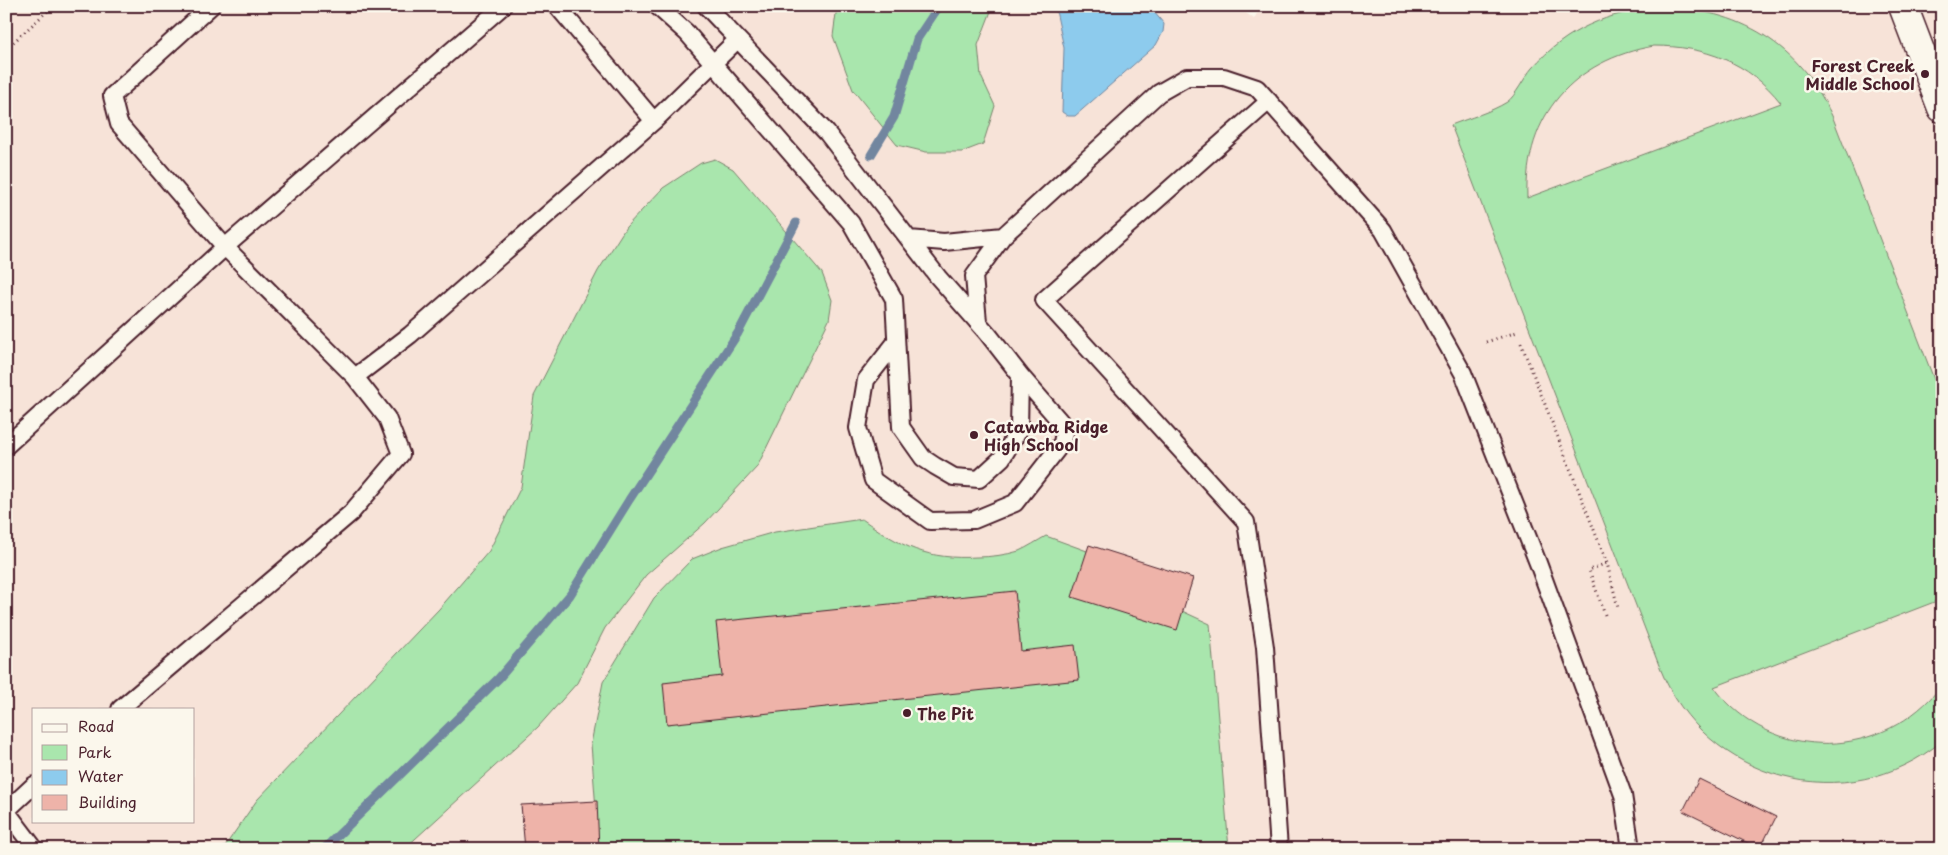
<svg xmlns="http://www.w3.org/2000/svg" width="1948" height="855" font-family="'Playpen Sans',sans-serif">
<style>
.built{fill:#f7e3d8;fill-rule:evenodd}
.green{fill:#a9e6ad;stroke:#7a826c;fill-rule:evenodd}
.water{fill:#8dcbed;stroke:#72869f}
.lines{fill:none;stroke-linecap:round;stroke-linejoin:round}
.stream{stroke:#72869f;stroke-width:9}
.building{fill:#eeb3a9;stroke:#4a1f2b}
.lane-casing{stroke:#4a1f2b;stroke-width:20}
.secondary-casing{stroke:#4a1f2b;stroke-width:31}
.path{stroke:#4a1f2b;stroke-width:3;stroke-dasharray:1 4;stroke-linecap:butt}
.lane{stroke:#fbf7ec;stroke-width:16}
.secondary{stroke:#fbf7ec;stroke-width:28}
.poi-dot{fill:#4a1f2b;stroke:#fbf7ec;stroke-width:2}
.labels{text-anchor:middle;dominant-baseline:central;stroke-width:5;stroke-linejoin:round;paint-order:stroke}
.poi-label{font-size:16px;font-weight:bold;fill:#4a1f2b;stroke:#fbf7ec;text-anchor:start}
</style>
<rect width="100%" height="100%" fill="#fbf7ec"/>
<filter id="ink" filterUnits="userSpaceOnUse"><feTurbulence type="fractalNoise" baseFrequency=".02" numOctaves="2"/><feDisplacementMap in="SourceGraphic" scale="10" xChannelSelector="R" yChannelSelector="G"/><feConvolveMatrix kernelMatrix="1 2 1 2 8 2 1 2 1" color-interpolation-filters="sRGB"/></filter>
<g filter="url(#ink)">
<path class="built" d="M 6,6 L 1237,6 L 1254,19 L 1261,6 L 1942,6 L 1942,849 L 6,849 ZM 34,709 L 194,709 L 194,821 L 34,821 Z"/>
<path class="green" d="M 837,6 L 993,6 L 978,45 L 981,76 L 995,106 L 983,144 L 962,152 L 926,152 L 897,145 L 853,90 L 833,36 Z
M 1659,7 C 1740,9 1799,43 1833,118 L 1942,400 L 1942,599 L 1714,687 C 1772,765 1885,760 1942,685 L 1942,741 C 1847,820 1705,781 1660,668 L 1451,125 C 1469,118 1491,112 1507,102 C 1515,97 1525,76 1532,68 C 1568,28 1607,13 1659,7 ZM 1654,46 C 1704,46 1749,62 1781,103 L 1527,198 C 1524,115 1574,60 1654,46 Z
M 715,159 L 733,169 L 822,273 L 832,300 L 829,320 L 757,467 L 705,523 L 646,575 L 605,628 L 577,683 L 538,727 L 404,849 L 223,849 L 257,800 L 439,609 L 489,551 L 521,487 L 534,396 L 598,271 L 626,227 L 663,188 L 701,163 Z
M 862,519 C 902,547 927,560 977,557 C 990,557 1006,555 1019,551 C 1028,547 1037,541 1046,536 L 1087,551 L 1193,578 L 1182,611 L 1210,624 L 1229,849 L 599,849 L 591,744 L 603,682 L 654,598 L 692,559 L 722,547 L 775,532 Z"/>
<path class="water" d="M 1055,6 L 1149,6 L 1164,24 L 1163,32 L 1156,45 L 1075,116 L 1068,116 L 1062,112 L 1064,48 Z"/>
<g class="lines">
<path class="stream" d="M 871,155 L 894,117 L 917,39 L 939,6
M 324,849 L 499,678 L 570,595 L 629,500 L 738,333 L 796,223"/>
</g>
<path class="building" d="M 1089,545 L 1193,578 L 1177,630 L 1072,597 Z
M 1015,591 L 1021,651 L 1075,645 L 1079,680 L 667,724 L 663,683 L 722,676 L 716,622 Z
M 1699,779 L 1776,817 L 1760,849 L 1683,811 Z
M 597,801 L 599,849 L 525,849 L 521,805 Z"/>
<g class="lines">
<defs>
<path id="lane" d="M 557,6 L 654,121
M 657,6 L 687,33 L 851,223 L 894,299 L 901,427 L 923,458 L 935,466 L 954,477 L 979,479 L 1002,458 L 1019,430 L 1020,375 L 988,334 L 938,277 L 827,133 L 706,6
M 1269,101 L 1044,300 L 1246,522 L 1265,647 L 1279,849
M 909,239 L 944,242 L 1003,236
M 978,322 L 974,276 L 1003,236 L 1159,93 L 1187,77 L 1224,77 L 1257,88 L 1383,230 L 1463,373 L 1538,563 L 1623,795 L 1631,849
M 896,342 L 866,380 L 858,428 L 873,480 L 930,521 L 974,520 L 1015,503 L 1062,443 L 1065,427 L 1020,375
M 355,377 L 225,247 L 503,6
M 6,446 L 225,247 L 119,124 L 112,96 L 211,6
M 120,709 L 351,513 L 401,454 L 387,418 L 355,377 L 410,335 L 654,121 L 737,40
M 6,811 L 34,785
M 7,812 L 35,849"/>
<path id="secondary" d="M 1903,6 L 1942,108"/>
</defs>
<use href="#lane" class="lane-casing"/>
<use href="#secondary" class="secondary-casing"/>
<path class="path" d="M 6,49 L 53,6
M 1486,342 L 1517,332
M 1521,343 L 1607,563 L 1618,608
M 1605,615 L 1589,570 L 1607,563"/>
<use href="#lane" class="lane"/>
<use href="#secondary" class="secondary"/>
</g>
</g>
<g class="poi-dot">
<circle cx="1925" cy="74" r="5"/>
<circle cx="974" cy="435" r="5"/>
<circle cx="907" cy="713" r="5"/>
</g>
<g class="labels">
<g class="poi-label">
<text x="1915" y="65" text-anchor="end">Forest Creek<tspan x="1915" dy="18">Middle School</tspan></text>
<text x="984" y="426">Catawba Ridge<tspan x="984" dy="18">High School</tspan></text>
<text x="917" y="713">The Pit</text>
</g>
</g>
<rect width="1948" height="855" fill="none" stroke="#fbf7ec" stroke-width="25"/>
<rect x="12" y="12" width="1923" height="830" fill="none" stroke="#4a1f2b" stroke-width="2" filter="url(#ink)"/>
<rect x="32" y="708" width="162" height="115" fill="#fbf7ec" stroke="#b4a19f"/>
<rect x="42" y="724" width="25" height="8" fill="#fbf7ec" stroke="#b4a19f"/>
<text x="78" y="732" font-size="15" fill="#4a1f2b">Road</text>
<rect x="42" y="745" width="25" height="15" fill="#a9e6ad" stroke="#b4a19f"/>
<text x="78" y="758" font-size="15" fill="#4a1f2b">Park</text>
<rect x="42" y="770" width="25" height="15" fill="#8dcbed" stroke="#b4a19f"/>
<text x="78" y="782" font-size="15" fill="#4a1f2b">Water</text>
<rect x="42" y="795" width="25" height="15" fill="#eeb3a9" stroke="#b4a19f"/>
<text x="78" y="808" font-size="15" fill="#4a1f2b">Building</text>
</svg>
